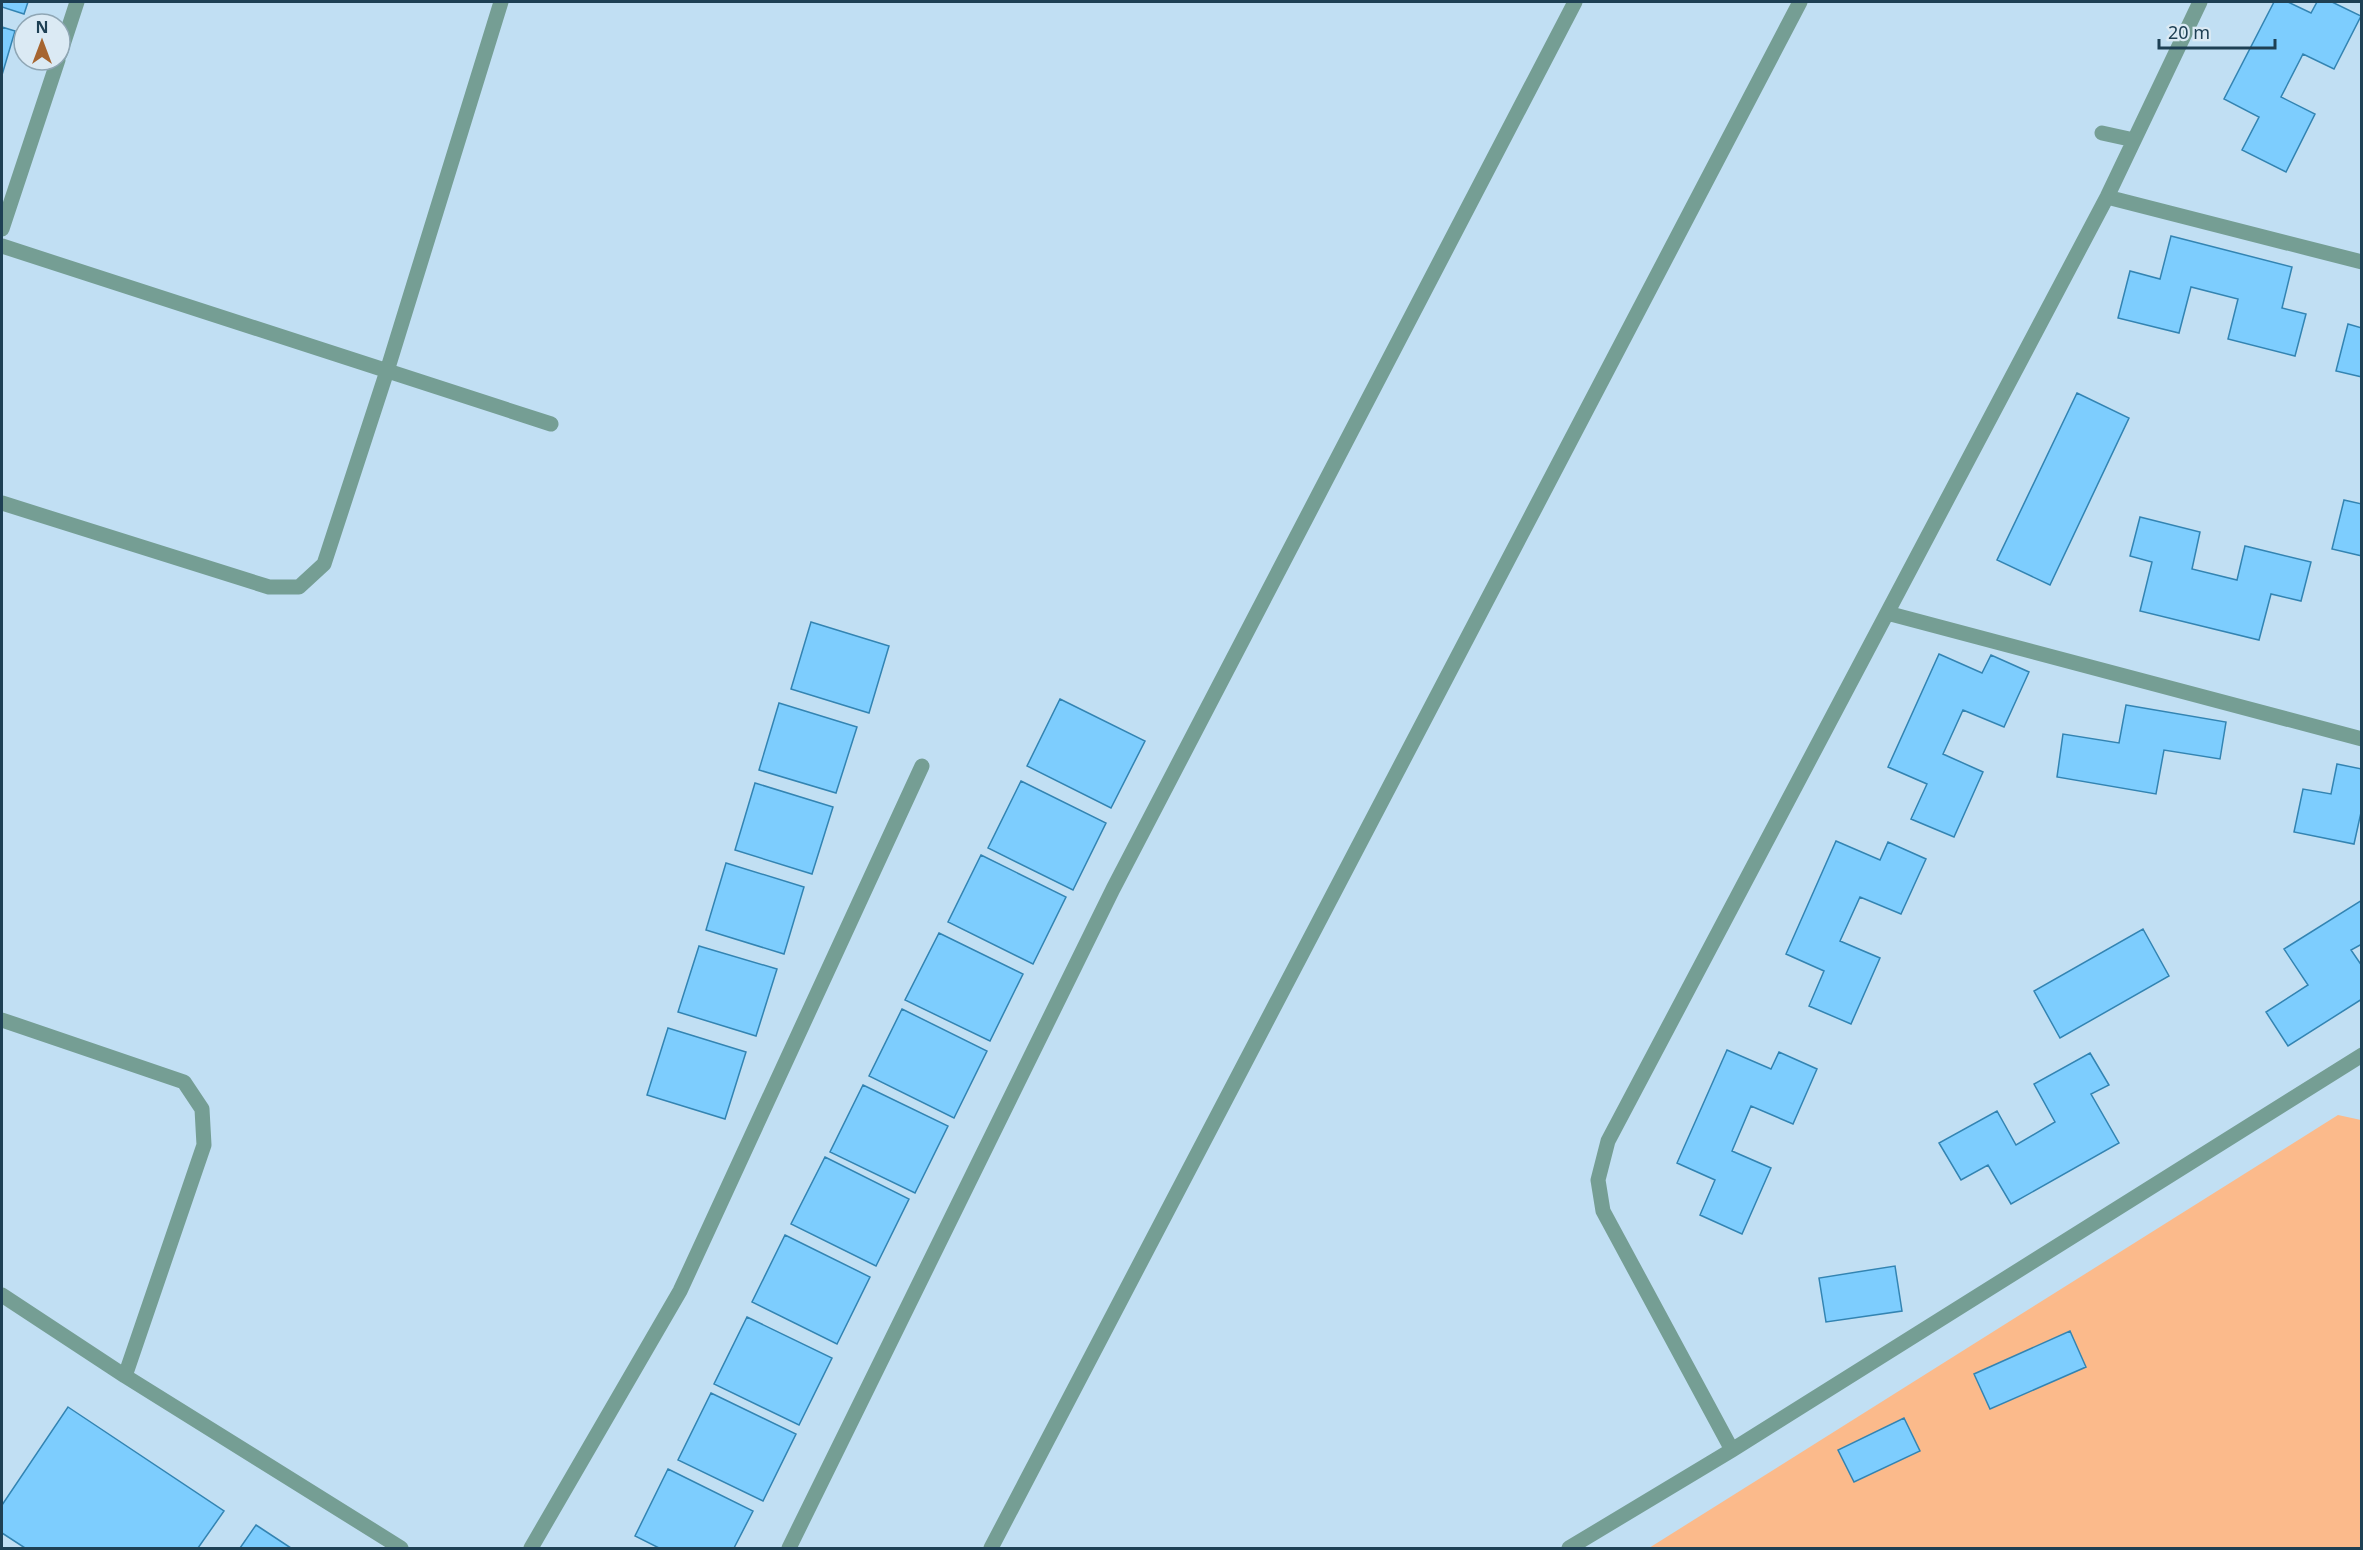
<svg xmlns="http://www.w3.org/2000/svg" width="2363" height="1550" font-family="'Noto Sans',sans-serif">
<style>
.green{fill:#fbba8b}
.building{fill:#7dcdfe;stroke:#3384b2;stroke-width:1.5}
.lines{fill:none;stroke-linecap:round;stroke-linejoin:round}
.minor{stroke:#759e94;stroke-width:15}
</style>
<rect width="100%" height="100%" fill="#c1dff3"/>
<path class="green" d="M 2338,1115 L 2361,1120 L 2361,1548 L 1649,1548 Z"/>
<path class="building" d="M 2,2 L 28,2 L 24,14 L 2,7 Z
M 2274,2 L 2288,2 L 2311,13 L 2317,2 L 2332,2 L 2361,16 L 2334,69 L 2303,54 L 2281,97 L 2315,114 L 2286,172 L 2242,150 L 2259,117 L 2224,99 Z
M 2,27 L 15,31 L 2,75 Z
M 2171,236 L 2292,267 L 2282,308 L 2306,314 L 2295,356 L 2228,339 L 2238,299 L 2191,287 L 2179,333 L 2118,318 L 2130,271 L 2160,279 Z
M 2348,324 L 2362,328 L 2362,377 L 2336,371 Z
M 2077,393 L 2129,418 L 2050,585 L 1997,560 Z
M 2344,500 L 2362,504 L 2362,556 L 2332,549 Z
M 2140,517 L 2200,532 L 2192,569 L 2237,580 L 2245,546 L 2311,562 L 2301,601 L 2271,594 L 2259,640 L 2140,611 L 2152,562 L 2130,556 Z
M 811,622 L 889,646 L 869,713 L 791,689 Z
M 1939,654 L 1982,673 L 1991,655 L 2029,672 L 2004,727 L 1963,710 L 1943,754 L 1983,772 L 1954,837 L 1911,819 L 1927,784 L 1888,767 Z
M 1060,699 L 1145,741 L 1111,808 L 1027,766 Z
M 779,703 L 857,727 L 836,793 L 759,770 Z
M 2126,705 L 2226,722 L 2220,759 L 2164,750 L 2156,794 L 2057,777 L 2063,734 L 2119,743 Z
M 2337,764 L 2362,769 L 2362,808 L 2354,844 L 2294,832 L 2303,789 L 2331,794 Z
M 1021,781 L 1106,823 L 1073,890 L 988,848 Z
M 755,783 L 833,807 L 812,874 L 735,850 Z
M 1836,841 L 1880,860 L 1888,842 L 1926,859 L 1901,914 L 1860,897 L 1840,941 L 1880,958 L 1851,1024 L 1809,1006 L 1824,971 L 1786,954 Z
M 981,855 L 1066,897 L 1033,964 L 948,922 Z
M 726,863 L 804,887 L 784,954 L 706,930 Z
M 2362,900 L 2362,944 L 2351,950 L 2362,966 L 2362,999 L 2288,1046 L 2266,1012 L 2308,985 L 2284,949 Z
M 2143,929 L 2169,976 L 2060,1038 L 2034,991 Z
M 939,933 L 1023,974 L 990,1041 L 905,1000 Z
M 699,946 L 777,969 L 756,1036 L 678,1012 Z
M 902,1009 L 987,1051 L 954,1118 L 869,1076 Z
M 668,1028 L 746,1052 L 725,1119 L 647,1095 Z
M 1727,1050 L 1771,1069 L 1779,1052 L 1817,1069 L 1793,1124 L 1751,1106 L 1732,1151 L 1771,1168 L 1742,1234 L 1700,1215 L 1715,1180 L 1677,1163 Z
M 2090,1053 L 2109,1085 L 2091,1094 L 2119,1143 L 2011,1204 L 1988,1165 L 1961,1180 L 1939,1143 L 1997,1111 L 2016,1145 L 2055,1122 L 2034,1084 Z
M 863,1085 L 948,1126 L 915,1193 L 830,1152 Z
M 825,1157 L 909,1199 L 876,1266 L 791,1224 Z
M 785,1235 L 870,1277 L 837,1344 L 752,1302 Z
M 1895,1266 L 1902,1311 L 1826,1322 L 1819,1278 Z
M 747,1317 L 832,1358 L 799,1425 L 714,1384 Z
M 2070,1331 L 2086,1367 L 1990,1409 L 1974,1374 Z
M 711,1393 L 796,1434 L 763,1501 L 678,1460 Z
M 68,1407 L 224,1511 L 198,1548 L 25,1548 L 2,1533 L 2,1505 Z
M 1904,1418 L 1920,1451 L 1854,1482 L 1838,1450 Z
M 668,1469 L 753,1511 L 734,1548 L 659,1548 L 635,1536 Z
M 256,1525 L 291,1548 L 240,1548 Z"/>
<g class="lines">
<path class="minor" d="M 60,54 L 77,2
M 2102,133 L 2134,140
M 2107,197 L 2362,262
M 2,229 L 58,60
M 2,246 L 551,424
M 2,503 L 269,587 L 299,587 L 324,564 L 387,371 L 501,2
M 1887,613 L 2362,739
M 2,1020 L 184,1082 L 202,1109 L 204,1145 L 125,1376
M 2,1295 L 125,1376 L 401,1548
M 1732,1450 L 1603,1211 L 1598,1180 L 1608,1141 L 2107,197 L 2200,2
M 531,1548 L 680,1291 L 922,766
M 789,1548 L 1113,889 L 1575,2
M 991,1548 L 1800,2
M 1569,1548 L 1732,1450 L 2362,1055"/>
</g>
<rect width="2363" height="1550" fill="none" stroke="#1e4054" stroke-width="6"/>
<g transform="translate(42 42)"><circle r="28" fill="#dbeaf4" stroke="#8fa6b4" stroke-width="1.5"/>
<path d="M0-4.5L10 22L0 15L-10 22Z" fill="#a66530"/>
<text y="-9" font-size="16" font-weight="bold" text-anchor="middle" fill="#1e4054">N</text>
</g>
<path d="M2159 39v9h116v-9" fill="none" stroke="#1e4054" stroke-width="3"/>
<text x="2168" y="39" font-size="18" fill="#1e4054" stroke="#dbeaf4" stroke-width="4.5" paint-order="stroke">20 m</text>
</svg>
